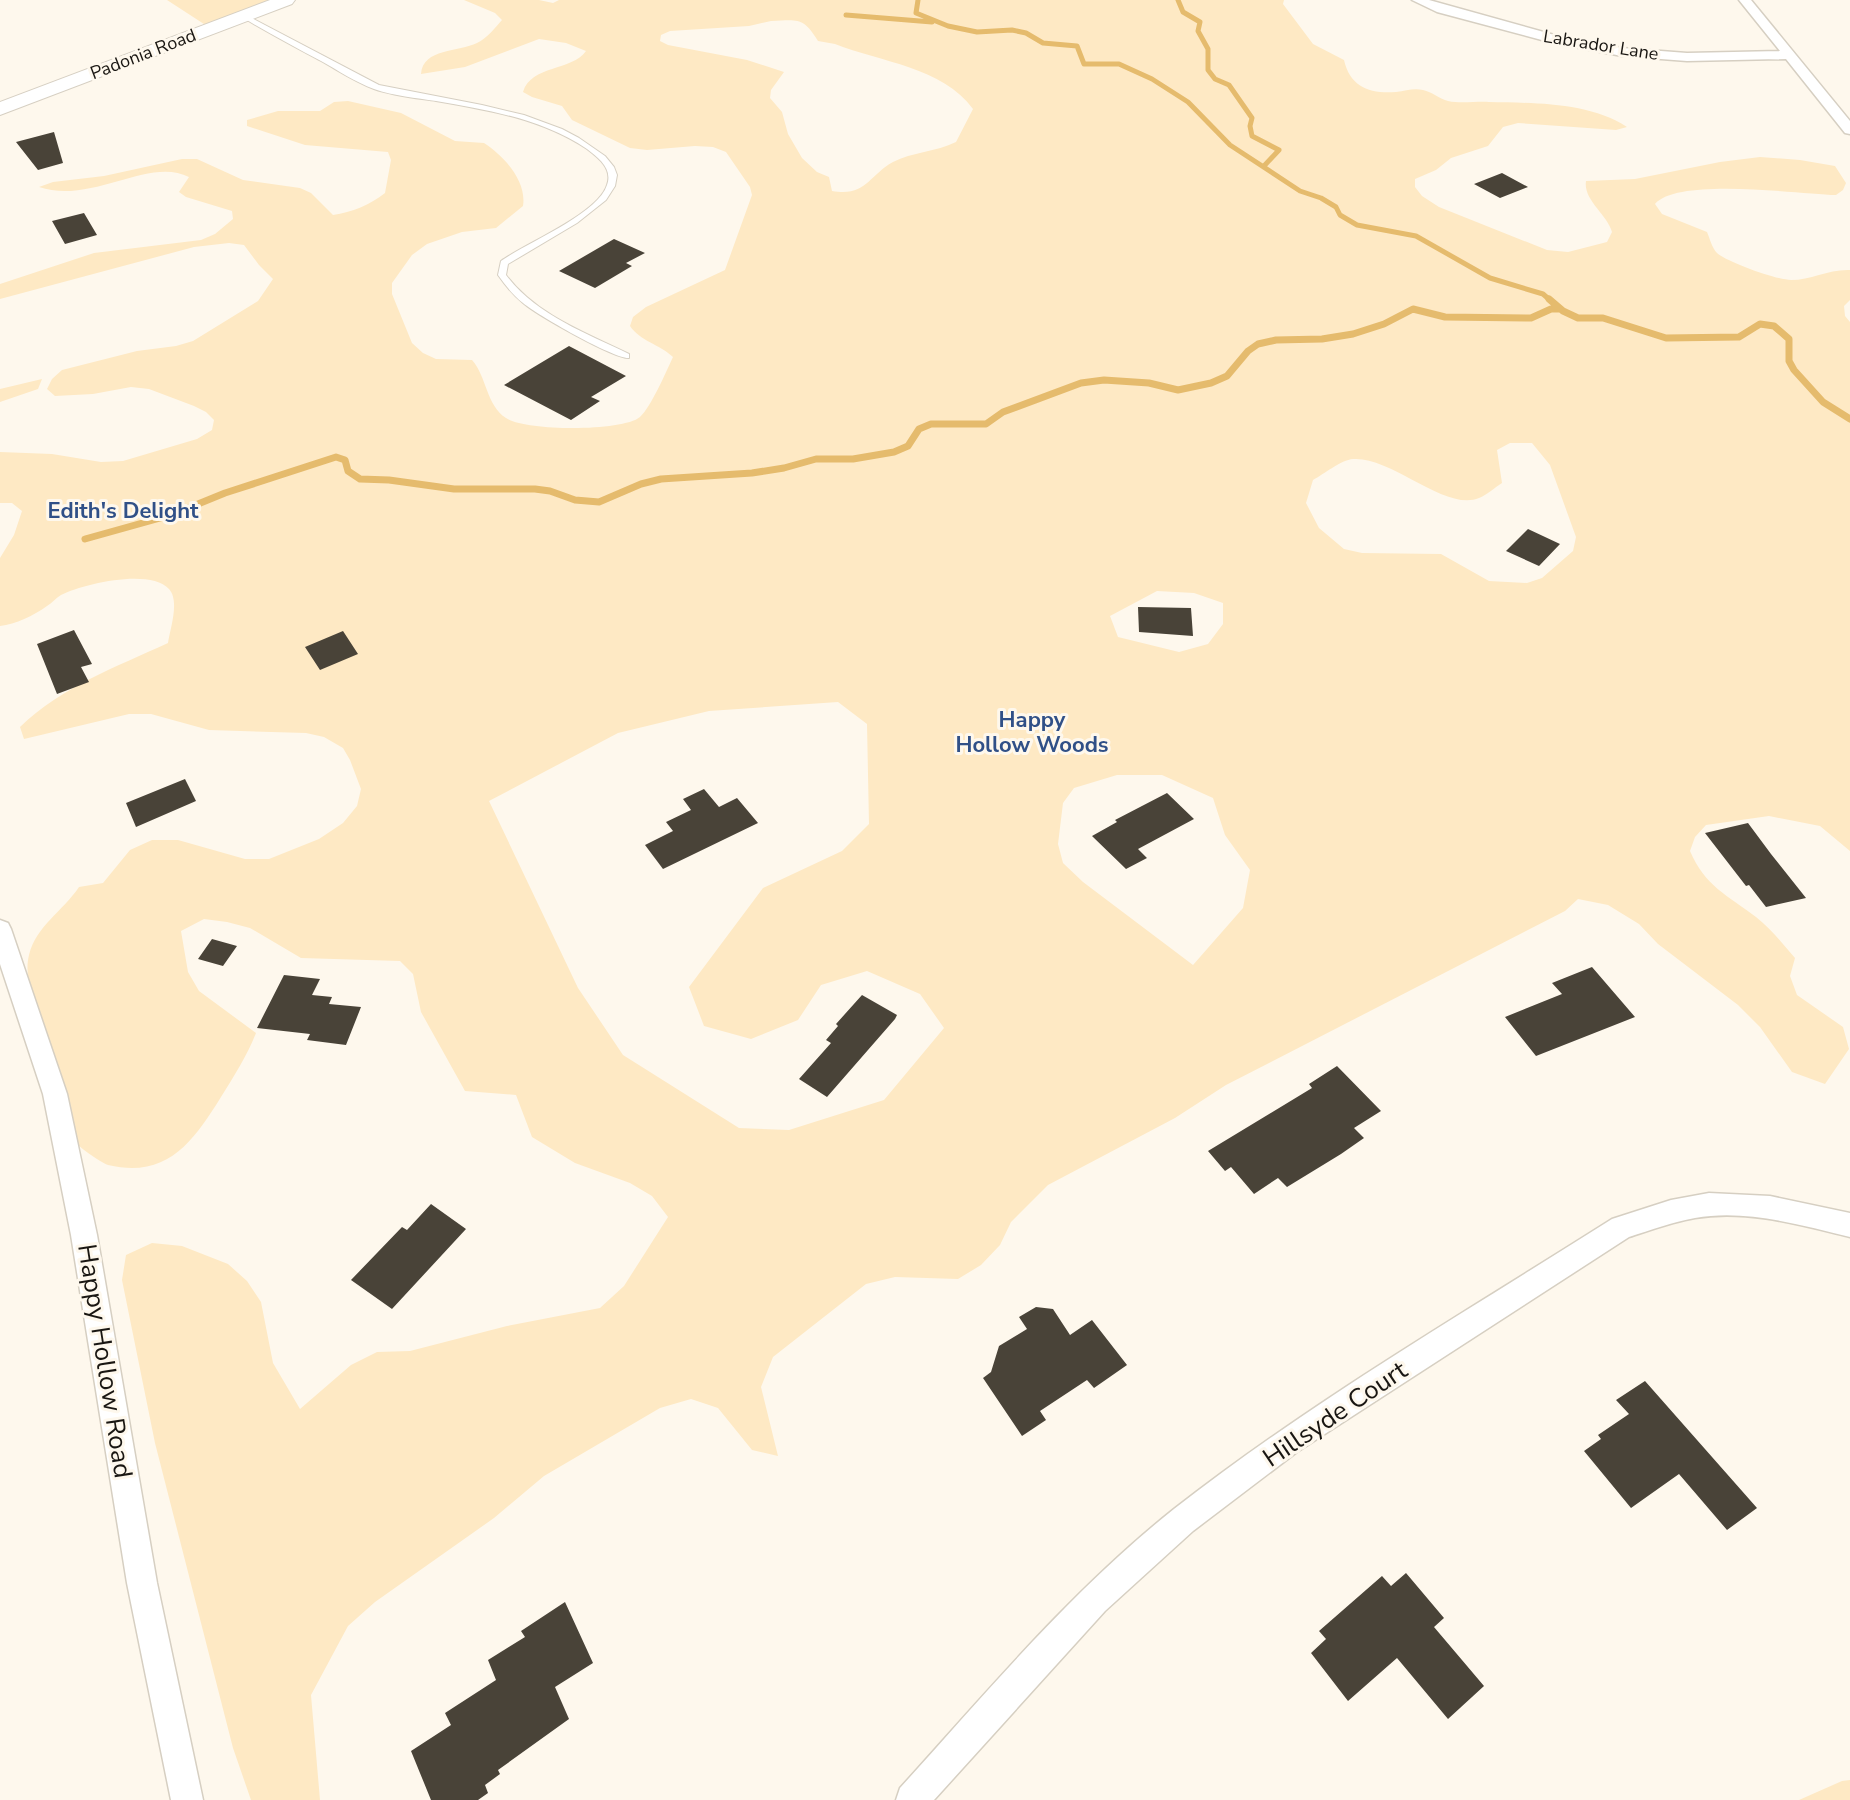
<svg xmlns="http://www.w3.org/2000/svg" width="1850" height="1800" font-family="'Nunito Sans',sans-serif">
<style>
.green{fill:#fee9c4;fill-rule:evenodd}
.lines{fill:none;stroke-linecap:round;stroke-linejoin:round}
.stream-far1{stroke:#e5bb6d;stroke-width:5}
.stream{stroke:#e5bb6d;stroke-width:7}
.building{fill:#494338}
.service-casing{stroke:#d6cfc2;stroke-width:2}
.minor-casing{stroke:#d6cfc2;stroke-width:3}
.secondary-casing{stroke:#d6cfc2;stroke-width:2}
.service{fill:#fff;fill-rule:evenodd}
.minor{fill:#fff;fill-rule:evenodd}
.secondary{fill:#fff;fill-rule:evenodd}
.labels{text-anchor:middle;dominant-baseline:central;stroke-width:6;stroke-linejoin:round;paint-order:stroke}
.far-street-label{font-size:18px;fill:#191612;stroke:#fef8ed}
.neighbourhood-label{font-size:22px;font-weight:bold;fill:#305087;stroke:#fef8ed}
.near-street-label{font-size:26px;fill:#191612;stroke:#fef8ed}
</style>
<rect width="100%" height="100%" fill="#fef8ed"/>
<path class="green" d="M 167,0 L 268,0 L 207,26 Z
M 464,0 L 539,0 L 553,3 L 559,0 L 1284,0 L 1283,4 L 1313,44 L 1344,60 C 1350,87 1370,94 1396,92 C 1406,91 1413,88 1423,90 C 1432,92 1440,99 1448,101 C 1461,104 1477,101 1489,102 C 1534,103 1589,102 1627,127 L 1616,130 L 1518,123 L 1503,127 L 1488,146 L 1451,158 L 1436,170 L 1415,179 L 1415,187 L 1422,196 L 1439,207 L 1547,250 L 1568,252 L 1607,242 L 1612,232 C 1607,214 1583,200 1586,181 L 1635,179 L 1720,162 L 1760,157 L 1800,160 L 1835,166 L 1846,183 L 1843,190 L 1836,195 C 1799,194 1678,177 1655,204 L 1662,214 L 1707,232 C 1710,239 1712,248 1717,253 C 1727,262 1777,280 1791,280 C 1811,280 1829,269 1850,270 L 1850,300 L 1844,306 L 1845,316 L 1850,322 L 1850,851 L 1820,826 L 1769,816 L 1706,825 L 1695,837 L 1690,851 C 1705,886 1727,895 1756,917 C 1771,929 1783,944 1795,958 L 1790,976 L 1797,995 L 1843,1027 L 1849,1049 L 1825,1084 L 1792,1072 L 1760,1027 L 1738,1005 L 1658,944 L 1639,924 L 1608,905 L 1578,899 L 1565,911 L 1226,1085 L 1175,1118 L 1048,1185 L 1011,1222 L 1000,1245 L 981,1265 L 958,1279 L 895,1277 L 866,1284 L 773,1357 L 761,1387 L 778,1456 L 752,1450 L 718,1408 L 691,1399 L 660,1408 L 544,1476 L 494,1518 L 375,1602 L 348,1626 L 311,1695 L 320,1800 L 251,1800 L 233,1748 L 155,1443 L 122,1280 L 126,1255 L 152,1243 L 182,1246 L 228,1264 L 247,1281 L 261,1302 L 273,1363 L 300,1409 L 351,1365 L 377,1352 L 410,1351 L 507,1326 L 600,1308 L 624,1286 L 668,1217 L 652,1196 L 630,1183 L 575,1163 L 532,1137 L 516,1095 L 465,1091 L 421,1012 L 413,974 L 400,961 L 301,958 L 250,928 L 227,922 L 204,919 L 181,931 L 188,972 L 199,991 L 256,1033 C 247,1056 234,1076 221,1097 C 193,1142 167,1179 108,1165 C 99,1162 70,1141 66,1132 C 63,1124 62,1113 60,1105 C 56,1083 51,1061 46,1039 C 41,1012 22,983 29,955 C 36,926 63,911 79,887 L 103,883 L 130,850 L 152,840 L 178,840 L 245,859 L 269,859 L 319,839 L 343,823 L 357,806 L 361,789 L 350,760 L 343,748 L 324,737 L 306,733 L 209,730 L 151,714 L 129,714 L 24,739 L 20,727 C 61,687 116,667 168,643 C 170,629 180,601 169,589 C 150,568 83,584 61,595 C 56,598 52,603 47,606 C 33,616 16,624 0,626 L 0,558 L 14,535 L 22,511 L 12,503 L 0,503 L 0,452 L 52,454 L 101,462 L 123,461 L 197,439 L 212,430 L 214,420 L 206,412 L 194,406 L 149,389 L 131,387 L 93,394 L 55,396 L 47,389 L 52,379 L 62,370 L 137,351 L 176,346 L 193,341 L 258,301 L 273,279 L 259,265 L 244,245 L 229,243 L 194,247 L 0,299 L 0,284 L 94,253 L 201,240 L 215,234 L 233,219 L 232,211 L 186,197 L 179,192 L 189,177 C 149,156 91,205 39,187 L 53,182 L 104,176 L 182,159 L 197,159 L 243,180 L 300,188 L 311,193 L 333,215 C 352,212 370,205 385,193 L 391,160 L 388,152 L 305,145 L 247,126 L 247,120 L 278,111 L 320,111 L 334,102 L 348,101 L 401,113 L 455,141 L 484,143 C 504,156 527,181 523,206 L 496,228 L 462,232 L 427,244 L 412,255 L 392,283 L 392,294 L 412,343 L 423,353 L 436,359 L 472,360 C 487,377 486,405 506,418 C 524,431 622,432 640,417 C 651,407 666,372 673,357 C 659,344 640,341 630,326 L 633,317 L 646,307 L 725,270 L 752,195 L 750,187 L 726,152 L 713,147 L 695,146 L 647,150 L 630,148 L 572,120 L 562,106 L 532,97 L 523,92 C 531,65 572,71 586,51 L 566,43 L 539,39 L 465,67 L 421,74 C 423,48 459,52 477,43 C 487,38 495,28 502,20 L 495,13 ZM 771,21 C 799,20 803,17 818,41 L 835,44 C 880,62 943,67 973,109 L 956,142 C 936,152 912,152 893,162 C 868,176 866,197 832,191 L 829,177 L 817,172 L 802,158 L 788,134 L 782,112 L 770,98 L 771,90 L 784,72 L 747,60 L 668,45 L 660,41 L 661,35 L 670,31 L 749,26 ZM 1510,443 L 1532,443 L 1550,465 L 1576,537 L 1573,551 L 1542,578 L 1527,583 L 1489,581 L 1441,554 L 1362,553 L 1344,549 L 1319,528 L 1306,503 L 1313,480 C 1324,474 1341,460 1353,459 C 1391,456 1446,512 1479,498 C 1487,495 1494,488 1502,483 L 1497,450 ZM 1157,591 L 1194,593 L 1223,603 L 1223,624 L 1208,644 L 1179,652 L 1118,637 L 1110,616 ZM 838,702 L 867,724 L 869,824 L 842,851 L 763,888 L 689,987 L 704,1026 L 751,1039 L 798,1020 L 821,985 L 867,971 L 920,994 L 944,1028 L 884,1100 L 789,1130 L 739,1128 L 623,1055 L 578,988 L 489,801 L 618,733 L 709,711 ZM 1117,775 L 1162,775 L 1213,798 L 1225,835 L 1250,870 L 1243,908 L 1193,965 L 1083,882 L 1063,863 L 1058,844 L 1063,803 L 1074,788 Z
M 42,379 L 38,389 L 0,402 L 0,389 Z
M 1850,1780 L 1850,1800 L 1799,1800 L 1842,1781 Z"/>
<g class="lines">
<path class="stream-far1" d="M 918,0 L 916,13 L 948,26 L 977,32 L 1012,30 L 1026,33 L 1043,43 L 1077,46 L 1084,64 L 1119,64 L 1152,79 L 1188,102 L 1230,145 L 1300,191 L 1321,198 L 1336,207 L 1340,215 L 1357,225 L 1416,236 L 1490,278 L 1543,294 L 1551,301
M 1178,0 L 1183,12 L 1200,22 L 1198,31 L 1208,49 L 1208,70 L 1215,79 L 1229,85 L 1252,118 L 1250,126 L 1252,136 L 1279,150 L 1264,166
M 846,15 L 932,22"/>
<path class="stream" d="M 1549,299 L 1563,311 L 1578,318 L 1603,318 L 1666,338 L 1739,337 L 1760,324 L 1774,326 L 1789,339 L 1789,361 L 1794,370 L 1823,402 L 1850,419
M 85,539 L 171,515 L 225,493 L 336,457 L 345,460 L 348,471 L 360,479 L 389,480 L 454,489 L 535,489 L 550,491 L 575,500 L 599,502 L 641,484 L 661,479 L 752,473 L 784,468 L 816,459 L 853,459 L 894,452 L 908,446 L 919,429 L 931,424 L 986,424 L 1003,412 L 1081,383 L 1104,380 L 1149,383 L 1178,390 L 1211,383 L 1227,376 L 1248,351 L 1258,344 L 1276,340 L 1322,339 L 1353,334 L 1384,324 L 1413,309 L 1445,317 L 1531,318 L 1551,309 L 1559,309"/>
</g>
<path class="building" d="M 54,132 L 63,163 L 38,170 L 16,142 Z
M 1502,173 L 1528,187 L 1500,198 L 1474,184 Z
M 84,213 L 97,235 L 65,244 L 52,221 Z
M 614,239 L 645,253 L 626,263 L 632,266 L 595,288 L 559,271 Z
M 569,346 L 626,376 L 591,397 L 600,401 L 571,420 L 504,385 Z
M 1528,529 L 1560,544 L 1539,566 L 1506,551 Z
M 1138,607 L 1191,608 L 1193,636 L 1139,632 Z
M 74,630 L 92,664 L 81,667 L 89,682 L 57,694 L 37,644 Z
M 343,631 L 358,654 L 320,670 L 305,647 Z
M 185,779 L 196,801 L 136,827 L 126,803 Z
M 704,789 L 719,807 L 737,798 L 758,823 L 663,869 L 645,845 L 673,831 L 666,822 L 691,810 L 683,799 Z
M 1167,793 L 1194,819 L 1138,849 L 1147,858 L 1126,869 L 1092,836 L 1117,822 L 1115,820 Z
M 1748,823 L 1771,854 L 1806,898 L 1766,907 L 1749,885 L 1746,886 L 1705,833 Z
M 212,939 L 237,946 L 223,966 L 198,959 Z
M 1592,967 L 1635,1017 L 1536,1056 L 1505,1017 L 1562,994 L 1552,983 Z
M 284,975 L 320,979 L 312,995 L 332,997 L 329,1004 L 361,1007 L 346,1045 L 307,1040 L 310,1034 L 257,1028 Z
M 862,995 L 897,1015 L 895,1019 L 827,1097 L 799,1079 L 831,1043 L 826,1040 L 838,1026 L 836,1024 Z
M 1337,1066 L 1381,1111 L 1354,1128 L 1364,1138 L 1341,1154 L 1287,1187 L 1278,1178 L 1254,1194 L 1231,1167 L 1225,1171 L 1208,1151 L 1312,1088 L 1309,1084 Z
M 431,1204 L 466,1229 L 392,1309 L 351,1280 L 402,1227 L 407,1230 Z
M 1036,1307 L 1053,1309 L 1070,1335 L 1092,1320 L 1127,1365 L 1094,1388 L 1087,1380 L 1040,1411 L 1046,1420 L 1022,1436 L 983,1378 L 991,1372 L 999,1346 L 1027,1329 L 1019,1317 Z
M 1645,1381 L 1757,1508 L 1727,1530 L 1679,1474 L 1631,1508 L 1584,1451 L 1601,1439 L 1598,1435 L 1629,1414 L 1616,1400 Z
M 1406,1573 L 1444,1618 L 1434,1627 L 1484,1686 L 1448,1719 L 1397,1658 L 1348,1701 L 1311,1653 L 1326,1639 L 1319,1631 L 1382,1576 L 1391,1586 Z
M 565,1602 L 593,1663 L 555,1687 L 569,1719 L 498,1770 L 500,1774 L 485,1785 L 488,1793 L 478,1800 L 431,1800 L 411,1751 L 451,1725 L 445,1713 L 496,1680 L 488,1660 L 525,1637 L 521,1631 Z"/>
<g class="lines">
<defs>
<path id="service" d="M 244,14 L 379,85 L 482,105 L 524,115 L 562,129 L 579,138 L 605,156 L 614,167 L 617,175 L 615,186 L 606,200 L 577,223 L 508,264 L 506,275 C 536,315 586,333 629,354 L 629,358 C 614,359 537,315 523,303 C 513,295 505,285 498,275 L 501,261 C 526,243 598,214 607,185 C 613,169 599,158 587,149 C 542,119 489,110 436,101 C 416,98 394,96 374,89 C 355,82 339,71 321,61 C 295,47 268,33 242,17 L 241,16 Z"/>
<path id="minor" d="M 1412,0 L 1429,0 L 1558,36 L 1622,48 L 1687,53 L 1780,51 L 1739,0 L 1751,0 L 1850,121 L 1850,134 L 1845,133 L 1786,59 L 1687,61 L 1622,56 L 1553,43 L 1437,12 Z
M 0,920 L 8,923 L 11,929 L 67,1094 L 97,1235 L 157,1583 L 203,1800 L 171,1800 L 127,1583 L 71,1235 L 43,1094 L 0,964 Z
M 1709,1193 L 1770,1196 L 1850,1213 L 1850,1237 C 1801,1225 1746,1209 1695,1218 C 1672,1222 1651,1230 1629,1237 L 1297,1452 L 1193,1531 L 1105,1611 L 934,1800 L 896,1800 L 900,1788 C 987,1692 1072,1590 1174,1509 C 1312,1401 1464,1313 1612,1219 L 1671,1200 Z"/>
<path id="secondary" d="M 270,0 L 295,0 L 292,4 L 0,115 L 0,102 Z"/>
</defs>
<use href="#service" class="service-casing"/>
<use href="#minor" class="minor-casing"/>
<use href="#secondary" class="secondary-casing"/>
<use href="#service" class="service"/>
<use href="#minor" class="minor"/>
<use href="#secondary" class="secondary"/>
</g>
<g class="labels">
<g class="far-street-label">
<text transform="translate(1601 45) rotate(9)">Labrador Lane</text>
<text transform="translate(143 54) rotate(-21)">Padonia Road</text>
</g>
<g class="neighbourhood-label">
<text x="123" y="511">Edith's Delight</text>
<text x="1032" y="720">Happy<tspan x="1032" dy="25">Hollow Woods</tspan></text>
</g>
<g class="near-street-label">
<text transform="translate(105 1361) rotate(81)">Happy Hollow Road</text>
<text transform="translate(1335 1414) rotate(-34)">Hillsyde Court</text>
</g>
</g>
</svg>
